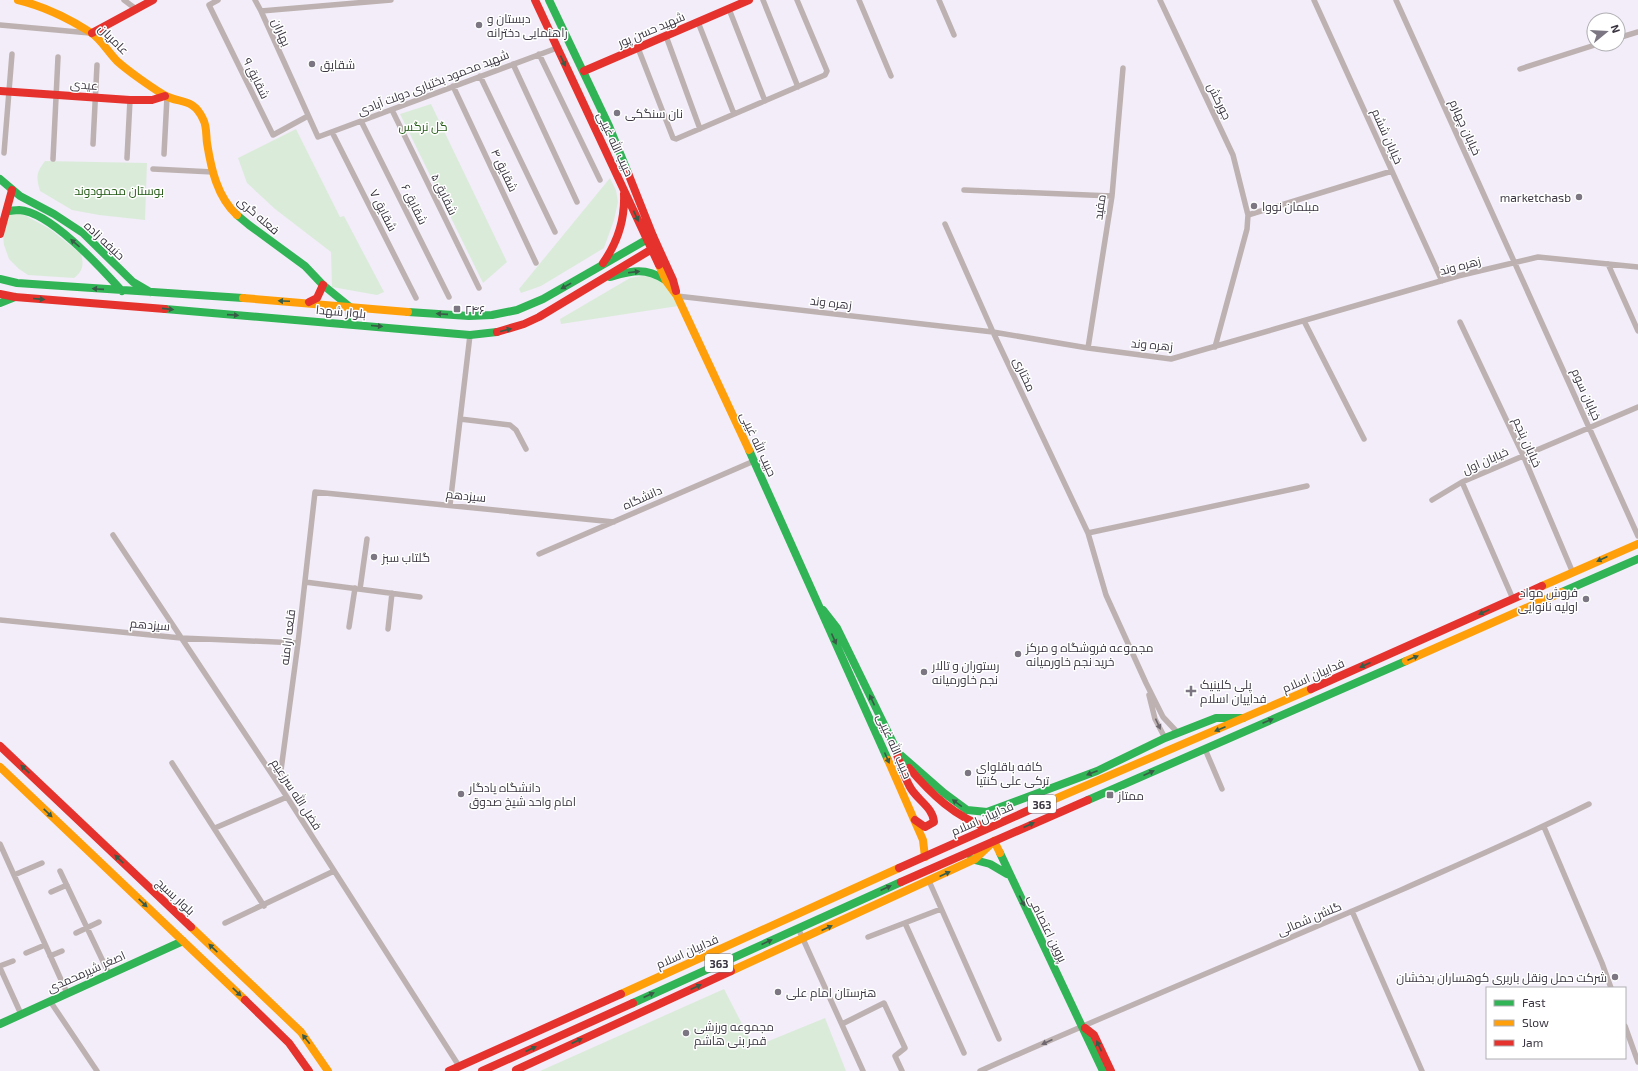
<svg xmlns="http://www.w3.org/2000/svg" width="1638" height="1071" font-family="'Exo 2',Cairo,sans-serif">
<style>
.green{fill:#dbebda}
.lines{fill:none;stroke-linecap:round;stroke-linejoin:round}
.street{stroke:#bdb2b1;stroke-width:5.5}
.fast{stroke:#30b455;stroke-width:8}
.slow{stroke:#ff9f0a;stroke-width:8}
.jam{stroke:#e5322d;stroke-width:8}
.oneway{fill:#385c47}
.oneway2{fill:#6f686e}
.poi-dot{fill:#7b7681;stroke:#fff;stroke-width:1.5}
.labels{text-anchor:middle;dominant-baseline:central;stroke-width:3;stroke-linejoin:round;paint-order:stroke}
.shield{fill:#fff;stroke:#76727a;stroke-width:1}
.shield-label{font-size:11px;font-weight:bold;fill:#3b3641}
.poi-label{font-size:12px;fill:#3b3641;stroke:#fff;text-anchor:start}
.street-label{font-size:12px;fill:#3b3641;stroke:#fff}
.park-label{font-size:12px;fill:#215913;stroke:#fff}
</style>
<rect width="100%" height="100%" fill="#f2edf9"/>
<path class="green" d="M 431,104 L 507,262 L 483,283 L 400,114 Z
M 296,129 L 340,217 L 344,216 L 384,292 L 377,295 L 332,287 L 331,252 L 275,209 L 247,183 L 238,158 Z
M 45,161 L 147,163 L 145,220 L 99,215 L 72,210 L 40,191 C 36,177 36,173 45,161 Z
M 610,178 L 616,190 L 618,202 L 614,220 L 604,248 L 541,286 L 521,293 L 519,289 Z
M 19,212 L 50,229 L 81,254 C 84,265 83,271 74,278 L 28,275 L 19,269 L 9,259 L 4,245 L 3,236 L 7,216 Z
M 642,276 C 664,276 668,289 678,306 L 561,324 L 560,319 L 630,278 Z
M 724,989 L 754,1047 L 825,1018 L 846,1071 L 540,1071 Z"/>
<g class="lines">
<path class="street" d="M 124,0 L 136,9
M 218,0 L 209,5 L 273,135 L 308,116
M 255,0 L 261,11
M 391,0 L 261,11 L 318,137 L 557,48
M 763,0 L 798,87
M 859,0 L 891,76
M 939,0 L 954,35
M 1160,0 L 1233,155 L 1248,215 L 1247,229 L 1215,347
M 1314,0 L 1442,281
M 1396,0 L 1638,536
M 729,9 L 765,101
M 698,22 L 734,114
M 0,25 L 90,33
M 666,36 L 700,129
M 1618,38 L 1638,32
M 638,48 L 673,138 L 676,139 L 825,75 L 827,71 L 797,0
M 539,54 L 600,180
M 513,64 L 577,202
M 1520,69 L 1598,44
M 480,76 L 555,232
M 453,86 L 536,263
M 392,110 L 479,288
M 361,121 L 449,297
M 332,132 L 416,298
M 93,144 L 97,65
M 4,153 L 12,54
M 164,154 L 167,97
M 127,158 L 130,100
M 53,159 L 58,57
M 153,169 L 213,172
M 964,190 L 1112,196
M 1248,215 L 1392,171
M 945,224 L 993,332 L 1088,533 L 1106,595 L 1146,683 L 1163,717 L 1178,733
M 1608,264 L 1638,331
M 677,296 L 993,332 L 1088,348 L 1171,359 L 1458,276 L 1538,257 L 1638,267
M 1304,321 L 1364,439
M 1460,322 L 1523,455 L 1573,573
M 1088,348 L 1112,196 L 1123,68
M 460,419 L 510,425 L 516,430 L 526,449
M 1462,482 L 1513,599
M 1432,500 L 1462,482 L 1638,407
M 450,505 L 470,335
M 1088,533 L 1307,486
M 113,535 L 287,797 L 459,1066
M 539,554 L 754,461
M 305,582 L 420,597
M 360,589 L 367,539
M 0,620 L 181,638 L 298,643
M 349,627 L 355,588
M 388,629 L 392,593
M 1149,695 L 1155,719 L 1165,738
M 1205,749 L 1222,789
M 172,763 L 264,906
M 279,785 L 298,643 L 315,492 L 614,522
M 1544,827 L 1602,963 L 1611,988
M 215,828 L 287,797
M 0,844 L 67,993
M 60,871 L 109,974
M 14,875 L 42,863
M 929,881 L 999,1039
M 51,892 L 67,885
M 1352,911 L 1422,1071
M 225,923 L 334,871
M 905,923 L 964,1053
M 798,928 L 863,1071
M 76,933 L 99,922
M 868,937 L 941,909
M 26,953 L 45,945
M 50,956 L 62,951
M 0,966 L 13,961
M 0,968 L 21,1014
M 50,1001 L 97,1071
M 842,1024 L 884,1003 L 905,1048 L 895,1056 L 902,1071
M 1625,1026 L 1638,1062
M 980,1071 C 1120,1009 1261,951 1401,890 C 1464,862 1527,835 1589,804"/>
<path class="fast" d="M 549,0 L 609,126 L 628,173
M 0,179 L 20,196 L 54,214 L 83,233 L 133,282 L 150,292
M 7,211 C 11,211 15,210 19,210 C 51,212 101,268 122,291
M 237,215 L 249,225 L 305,266 L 323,285 L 350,307
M 610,277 C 632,271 645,267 665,280
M 0,279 L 17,283 L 243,298
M 0,303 L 15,297
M 165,309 L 470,335 L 497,332
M 408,312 L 469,316 L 492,315 L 517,310 L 543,299 L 653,236
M 349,324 L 350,308
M 749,450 L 888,760
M 1562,592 L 1638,559
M 823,610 L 837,628 L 899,755
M 896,751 L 944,793 L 967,810 L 987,812 L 1097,771 L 1165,738 L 1216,718 L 1243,718
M 1088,800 L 1406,661
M 1000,853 L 1103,1071
M 971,859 L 990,864 L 1007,874
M 633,1003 L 901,882
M 0,1024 L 183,941"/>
<path class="slow" d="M 18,0 C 43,6 68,18 90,32 C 101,39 108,52 117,61 C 128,71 151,87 164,95 C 179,104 193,97 203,119 C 207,126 206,136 207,143 C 211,168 217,197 237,215
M 659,265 L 666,281 L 677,296 L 749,450
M 243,298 L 408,312
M 1542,586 L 1638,544
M 1406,661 L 1562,592
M 888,760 L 923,840 L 925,857
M 0,767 L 245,1000
M 1043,804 L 1311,689
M 191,927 L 301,1032 L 328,1071
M 731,971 L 975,859 L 994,841 L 1000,853
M 621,994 L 899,868"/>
<path class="jam" d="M 535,0 L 659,265
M 92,33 L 153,0
M 584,71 L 749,0
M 0,91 L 130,100 L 152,100 L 165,96
M 628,173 L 653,236 L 673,280 L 676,291
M 0,234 L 12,190
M 603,263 C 618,242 625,220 624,194
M 0,294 L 15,297 L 165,309
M 309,302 L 317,298 L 323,285
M 497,332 L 524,324 L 539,317 L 657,246
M 1311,689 L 1542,586
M 0,746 L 191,927
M 896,752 C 900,764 904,776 910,787 C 917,800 933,807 934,822 L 925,827 L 915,820
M 909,768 C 931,794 955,817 988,828
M 899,868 L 1043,804
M 901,882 L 1088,800
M 245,1000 L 289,1043 L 309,1071
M 1085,1028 L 1094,1035 L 1111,1071
M 516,1070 L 731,971
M 449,1071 L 621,994
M 482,1071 L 633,1003"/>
</g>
<defs><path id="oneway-solid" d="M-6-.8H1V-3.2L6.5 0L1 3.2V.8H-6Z"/></defs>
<g class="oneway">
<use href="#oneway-solid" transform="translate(563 61) rotate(65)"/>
<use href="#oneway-solid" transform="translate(636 216) rotate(65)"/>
<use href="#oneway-solid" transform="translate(75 243) rotate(-140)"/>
<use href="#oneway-solid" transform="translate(634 272) rotate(-7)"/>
<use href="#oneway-solid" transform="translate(566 286) rotate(151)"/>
<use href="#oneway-solid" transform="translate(98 289) rotate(-176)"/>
<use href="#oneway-solid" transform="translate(39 299) rotate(5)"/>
<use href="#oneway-solid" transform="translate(284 301) rotate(-177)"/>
<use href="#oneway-solid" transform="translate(168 309) rotate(6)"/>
<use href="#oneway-solid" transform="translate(442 314) rotate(-176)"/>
<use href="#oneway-solid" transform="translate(233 315) rotate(4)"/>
<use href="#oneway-solid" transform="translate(377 326) rotate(5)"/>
<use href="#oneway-solid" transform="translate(506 330) rotate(-14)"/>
<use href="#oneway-solid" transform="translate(1602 559) rotate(156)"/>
<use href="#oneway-solid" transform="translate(1484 612) rotate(156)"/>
<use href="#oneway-solid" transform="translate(834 639) rotate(66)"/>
<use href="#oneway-solid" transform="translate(1413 658) rotate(-23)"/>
<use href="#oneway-solid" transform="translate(1365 665) rotate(156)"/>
<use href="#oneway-solid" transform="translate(872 700) rotate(-115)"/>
<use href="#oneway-solid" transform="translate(1268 721) rotate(-23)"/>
<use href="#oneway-solid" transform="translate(1220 729) rotate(157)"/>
<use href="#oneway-solid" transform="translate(887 758) rotate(66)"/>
<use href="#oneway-solid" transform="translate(25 769) rotate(-137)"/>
<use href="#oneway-solid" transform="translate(1092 773) rotate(159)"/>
<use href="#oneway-solid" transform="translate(1149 773) rotate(-24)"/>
<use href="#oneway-solid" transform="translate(957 803) rotate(-144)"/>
<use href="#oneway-solid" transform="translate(48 813) rotate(44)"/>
<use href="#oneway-solid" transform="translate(1029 825) rotate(-24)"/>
<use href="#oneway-solid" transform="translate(119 859) rotate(-137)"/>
<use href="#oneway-solid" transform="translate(945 874) rotate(-25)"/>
<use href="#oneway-solid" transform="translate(886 888) rotate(-24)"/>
<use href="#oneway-solid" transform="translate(1022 901) rotate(64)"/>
<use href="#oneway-solid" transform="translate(143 903) rotate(44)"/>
<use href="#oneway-solid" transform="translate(827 928) rotate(-25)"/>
<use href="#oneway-solid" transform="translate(767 942) rotate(-25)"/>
<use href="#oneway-solid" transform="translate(213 948) rotate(-137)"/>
<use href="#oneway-solid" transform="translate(696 987) rotate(-24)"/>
<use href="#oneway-solid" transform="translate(237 992) rotate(44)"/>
<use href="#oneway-solid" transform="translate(649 995) rotate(-25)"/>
<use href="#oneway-solid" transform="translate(306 1039) rotate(-128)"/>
<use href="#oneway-solid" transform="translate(577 1041) rotate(-25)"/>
<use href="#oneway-solid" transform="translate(1099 1046) rotate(-115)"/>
<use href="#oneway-solid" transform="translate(531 1049) rotate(-25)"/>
</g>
<g class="oneway2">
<use href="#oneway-solid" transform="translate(1158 724) rotate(65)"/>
<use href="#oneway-solid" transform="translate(1047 1042) rotate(156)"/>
</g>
<g class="poi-dot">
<circle cx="479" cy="25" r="4"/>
<circle cx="312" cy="64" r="4"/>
<circle cx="617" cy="113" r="4"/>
<circle cx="1579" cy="197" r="4"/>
<circle cx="1254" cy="206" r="4"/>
<rect x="453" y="305" width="8" height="8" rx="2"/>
<circle cx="374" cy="557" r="4"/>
<circle cx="1586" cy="599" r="4"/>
<circle cx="1018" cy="654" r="4"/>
<circle cx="924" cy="672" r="4"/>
<path d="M1189 685h4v4h4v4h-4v4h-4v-4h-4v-4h4z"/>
<circle cx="968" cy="773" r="4"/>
<circle cx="461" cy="794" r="4"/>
<rect x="1106" y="791" width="8" height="8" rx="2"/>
<circle cx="1615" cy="977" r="4"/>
<circle cx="778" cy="992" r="4"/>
<circle cx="686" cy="1033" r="4"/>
</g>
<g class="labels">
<g class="shield">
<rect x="1028" y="795" width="28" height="18" rx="3"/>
<rect x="705" y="954" width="28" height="18" rx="3"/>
</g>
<g class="shield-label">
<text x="1042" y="804">363</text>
<text x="719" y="963">363</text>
</g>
<g class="poi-label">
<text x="487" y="18">دبستان و<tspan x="487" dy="14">راهنمایی دخترانه</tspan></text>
<text x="320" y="64">شقایق</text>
<text x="625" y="113">نان سنگکی</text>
<text x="1571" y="197" text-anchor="end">marketchasb</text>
<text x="1262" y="206">مبلمان نووا</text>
<text x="465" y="309">۲۴۶</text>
<text x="382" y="557">گلتاب سبز</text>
<text x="1578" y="592" text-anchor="end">فروش مواد<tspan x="1578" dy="14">اولیه نانوایی</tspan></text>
<text x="1026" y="647">مجموعه فروشگاه و مرکز<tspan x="1026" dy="14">خرید نجم خاورمیانه</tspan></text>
<text x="932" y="665">رستوران و تالار<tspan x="932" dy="14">نجم خاورمیانه</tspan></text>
<text x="1200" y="684">پلی کلینیک<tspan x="1200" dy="14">فداییان اسلام</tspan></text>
<text x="976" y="766">کافه باقلوای<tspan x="976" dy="14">ترکی علی کنتیا</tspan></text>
<text x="469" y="787">دانشگاه یادگار<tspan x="469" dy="14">امام واحد شیخ صدوق</tspan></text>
<text x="1118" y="795">ممتاز</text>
<text x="1607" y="977" text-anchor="end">شرکت حمل ونقل باربری کوهساران بدخشان</text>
<text x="786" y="992">هنرستان امام علی</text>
<text x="694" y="1026">مجموعه ورزشی<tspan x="694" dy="14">قمر بنی هاشم</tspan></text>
</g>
<g class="street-label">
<text transform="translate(651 29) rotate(-23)">شهید حسن پور</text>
<text transform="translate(282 32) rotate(66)">بهاران</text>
<text transform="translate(114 39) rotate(45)">عامریان</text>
<text transform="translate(257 78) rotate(64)">شقایق ۹</text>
<text transform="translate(433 82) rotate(-21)">شهید محمود بختیاری دولت آبادی</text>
<text transform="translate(84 84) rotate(4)">عیدی</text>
<text transform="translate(1220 101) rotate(64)">جورکش</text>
<text transform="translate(1466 127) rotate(66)">خیابان چهارم</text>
<text transform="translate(1388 136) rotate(66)">خیابان ششم</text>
<text transform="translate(616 144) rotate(65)">حبیب الله غیبی</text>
<text transform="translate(505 170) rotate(65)">شقایق ۴</text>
<text transform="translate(445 194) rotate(64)">شقایق ۵</text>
<text transform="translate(415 204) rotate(64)">شقایق ۶</text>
<text transform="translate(1099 207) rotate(-82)">مفید</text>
<text transform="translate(384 210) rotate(63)">شقایق ۷</text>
<text transform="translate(259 215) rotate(41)">فعله گری</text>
<text transform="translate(105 240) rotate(43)">حنیفه زاده</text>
<text transform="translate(1460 265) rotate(-15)">زهره وند</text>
<text transform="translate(831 302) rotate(7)">زهره وند</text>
<text transform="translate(341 311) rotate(5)">بلوار شهدا</text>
<text transform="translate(1152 344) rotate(5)">زهره وند</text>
<text transform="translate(1025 374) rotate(65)">مختاری</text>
<text transform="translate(1587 394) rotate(66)">خیابان سوم</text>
<text transform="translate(1528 442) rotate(66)">خیابان پنجم</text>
<text transform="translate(759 444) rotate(65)">حبیب الله غیبی</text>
<text transform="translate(1485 460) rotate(-24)">خیابان اول</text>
<text transform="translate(466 495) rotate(6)">سیزدهم</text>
<text transform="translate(642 497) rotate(-24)">دانشگاه</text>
<text transform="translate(150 624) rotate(5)">سیزدهم</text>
<text transform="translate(287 637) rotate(-83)">قلعه ارامنه</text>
<text transform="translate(1313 675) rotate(-24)">فداییان اسلام</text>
<text transform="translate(895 746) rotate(66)">حبیب الله غیبی</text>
<text transform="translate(297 794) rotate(57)">فضل الله سرزعیم</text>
<text transform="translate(982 818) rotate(-24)">فداییان اسلام</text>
<text transform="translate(176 896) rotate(43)">بلوار بسیج</text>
<text transform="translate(1309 918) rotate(-23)">گلشن شمالی</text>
<text transform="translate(1048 928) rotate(64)">پروین اعتصامی</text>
<text transform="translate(687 951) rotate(-24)">فداییان اسلام</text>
<text transform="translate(86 971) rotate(-24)">اصغر شیرمحمدی</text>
</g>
<g class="park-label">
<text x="423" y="126">گل نرگس</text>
<text x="119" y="190">بوستان محمودوند</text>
</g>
</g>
<rect x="1486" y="987" width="140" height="72" fill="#ffffff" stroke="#b1afb3"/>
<rect x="1494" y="1000" width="20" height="6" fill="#30b455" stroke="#b1afb3"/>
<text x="1522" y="1007" font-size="12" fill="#3b3641">Fast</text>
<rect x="1494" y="1020" width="20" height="6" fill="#ff9f0a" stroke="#b1afb3"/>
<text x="1522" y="1027" font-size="12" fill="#3b3641">Slow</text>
<rect x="1494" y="1040" width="20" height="6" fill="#e5322d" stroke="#b1afb3"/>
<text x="1522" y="1047" font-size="12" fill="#3b3641">Jam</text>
<g transform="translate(1606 32) rotate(72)"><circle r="19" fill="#ffffff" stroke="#b1afb3"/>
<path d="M0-3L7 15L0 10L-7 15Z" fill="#7b7681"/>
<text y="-6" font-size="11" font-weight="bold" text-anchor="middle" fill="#3b3641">N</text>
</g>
</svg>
